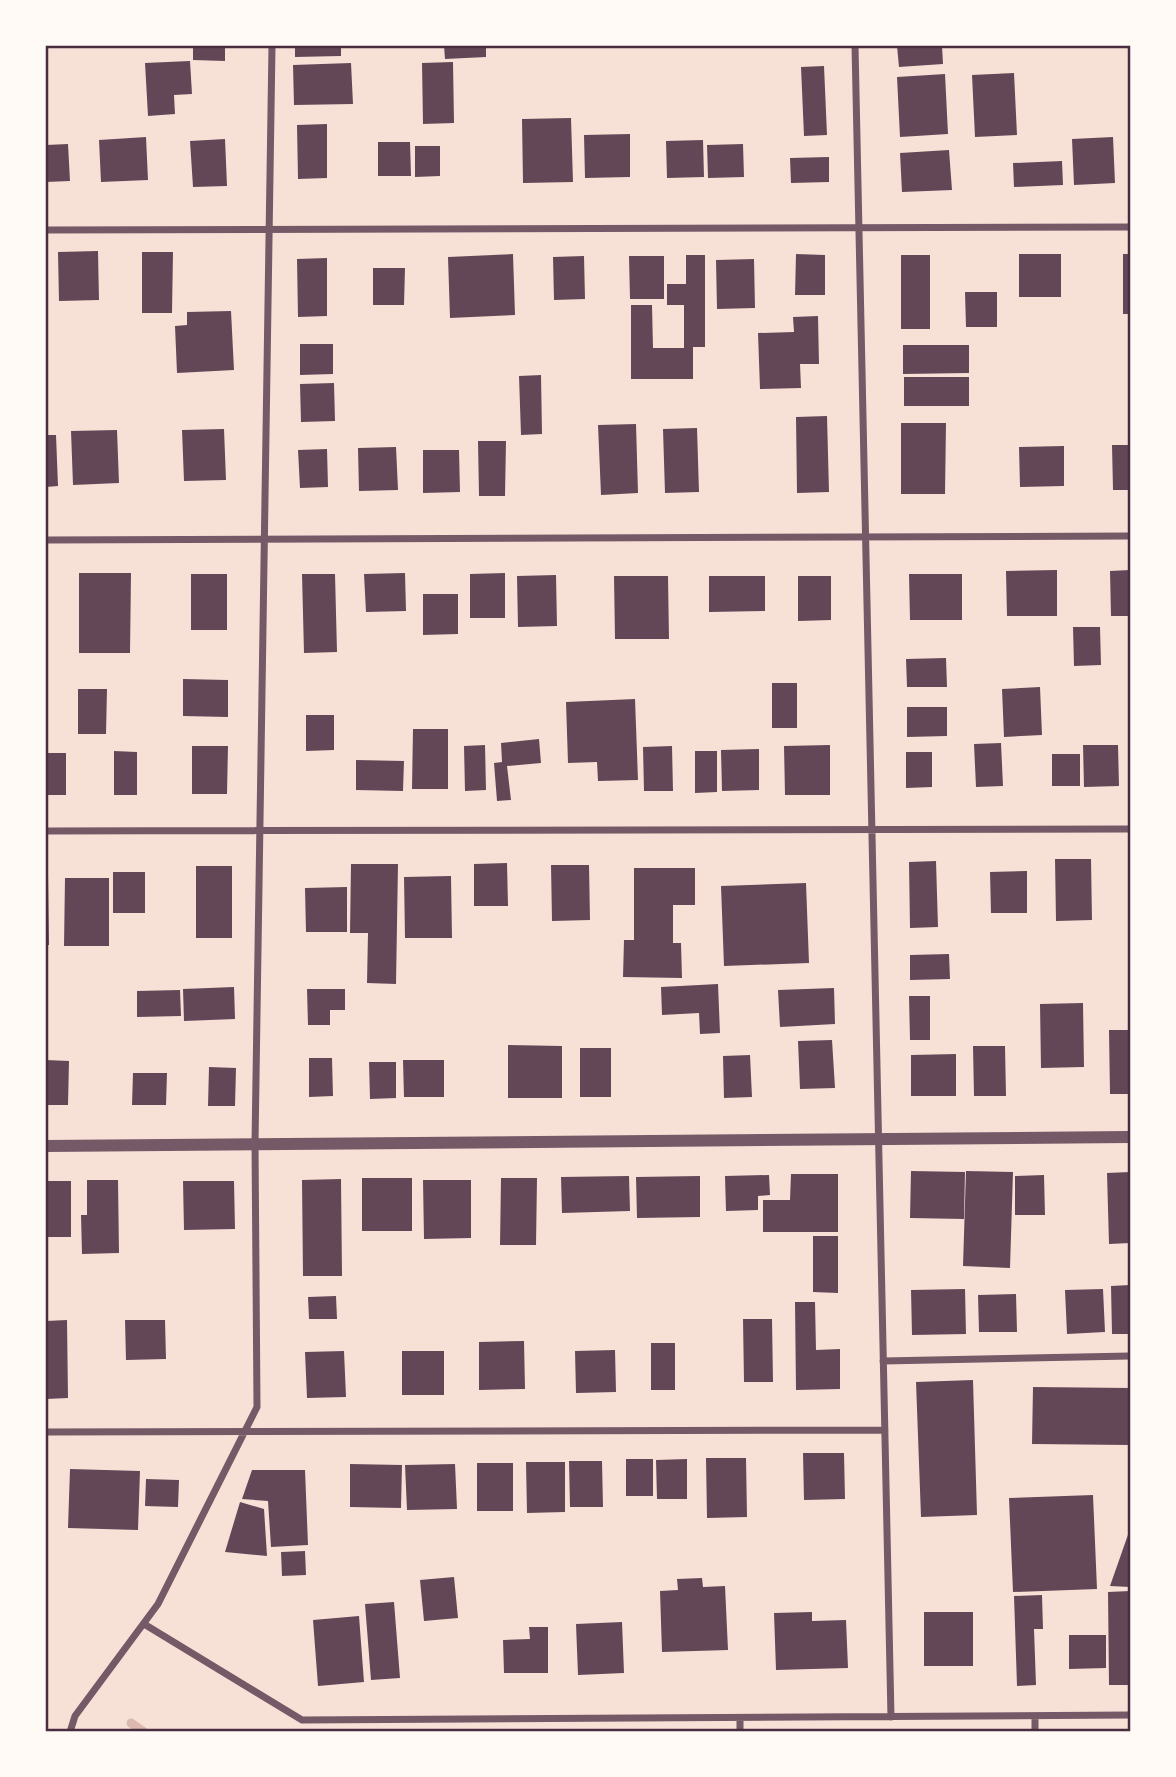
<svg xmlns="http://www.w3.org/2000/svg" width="1176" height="1777" font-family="'PT Sans Narrow',sans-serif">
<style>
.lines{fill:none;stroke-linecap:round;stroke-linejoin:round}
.stream{stroke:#dcb8b0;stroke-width:9}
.building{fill:#644757}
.minor{stroke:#755966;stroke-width:7}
.tertiary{stroke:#755966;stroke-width:12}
.neatline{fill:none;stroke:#4a2c40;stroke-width:2.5}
</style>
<rect width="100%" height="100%" fill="#f7e1d7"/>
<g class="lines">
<path class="stream" d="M 131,1723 L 144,1732"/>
</g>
<path class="building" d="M 193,46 L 225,46 L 225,61 L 193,60 Z
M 295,46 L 341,46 L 341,56 L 295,57 Z
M 444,46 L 486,46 L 486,57 L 445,59 Z
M 897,46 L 942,46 L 943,64 L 899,67 Z
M 190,61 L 192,94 L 174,95 L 175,114 L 148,116 L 145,63 Z
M 453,62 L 454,123 L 423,124 L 422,63 Z
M 351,63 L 353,104 L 294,105 L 293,65 Z
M 824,66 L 827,135 L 804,136 L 801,67 Z
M 1014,73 L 1017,135 L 975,137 L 972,75 Z
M 945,74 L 948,134 L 900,137 L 897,77 Z
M 571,118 L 573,182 L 523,183 L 522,119 Z
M 327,124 L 327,178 L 298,179 L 297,125 Z
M 630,134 L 630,177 L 585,178 L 584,135 Z
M 146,137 L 148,180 L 101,182 L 99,140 Z
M 1113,137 L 1115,183 L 1074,185 L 1072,139 Z
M 225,139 L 227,186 L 193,187 L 190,141 Z
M 703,140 L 704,177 L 667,178 L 666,141 Z
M 378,142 L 410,142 L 411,176 L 378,176 Z
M 68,144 L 70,181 L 46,182 L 46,145 Z
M 743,144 L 744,177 L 708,178 L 707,145 Z
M 415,146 L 440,146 L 440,176 L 415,177 Z
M 949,150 L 952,190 L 902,192 L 900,153 Z
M 829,157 L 829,182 L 791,183 L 790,158 Z
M 1062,161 L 1063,185 L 1014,187 L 1013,163 Z
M 98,251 L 99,300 L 59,301 L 58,252 Z
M 142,252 L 173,252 L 172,313 L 142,313 Z
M 513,254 L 515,315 L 450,318 L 448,257 Z
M 796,254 L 825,255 L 825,295 L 795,295 Z
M 1019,254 L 1061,254 L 1061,297 L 1019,297 Z
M 1123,254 L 1130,254 L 1130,314 L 1123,314 Z
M 686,255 L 705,255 L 705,347 L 693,347 L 693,379 L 631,379 L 631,305 L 652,305 L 653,348 L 684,348 L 684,305 L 667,305 L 667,284 L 686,284 Z
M 901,255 L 930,255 L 930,329 L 901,329 Z
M 584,256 L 585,299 L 554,300 L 553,257 Z
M 629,256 L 664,256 L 664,299 L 630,299 Z
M 327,258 L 327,316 L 298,317 L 297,259 Z
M 754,259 L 755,308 L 717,309 L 716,260 Z
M 373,268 L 405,268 L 404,305 L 373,305 Z
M 965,292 L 997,292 L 997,327 L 966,327 Z
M 231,311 L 234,370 L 177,373 L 175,326 L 187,325 L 187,312 Z
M 818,316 L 819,364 L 800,364 L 801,388 L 760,389 L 758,333 L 794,332 L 793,317 Z
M 300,344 L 333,344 L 333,374 L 300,375 Z
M 903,345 L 969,345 L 969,373 L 903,374 Z
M 541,375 L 542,434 L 521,435 L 519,376 Z
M 904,377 L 969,377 L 969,406 L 904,406 Z
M 334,383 L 335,421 L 301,422 L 300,384 Z
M 827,416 L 829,492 L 797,493 L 796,417 Z
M 901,423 L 946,423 L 945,494 L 901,494 Z
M 636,424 L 638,493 L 601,495 L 598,425 Z
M 697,428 L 699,492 L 665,493 L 663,429 Z
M 224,429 L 226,480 L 184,481 L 182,430 Z
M 117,430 L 119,483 L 73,485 L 71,431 Z
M 46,435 L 56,435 L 58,486 L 46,487 Z
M 478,441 L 506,441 L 505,496 L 479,496 Z
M 1112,445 L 1130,445 L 1130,490 L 1113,490 Z
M 1064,446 L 1064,486 L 1020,487 L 1019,447 Z
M 396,447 L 398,490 L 359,491 L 358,448 Z
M 327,449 L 328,487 L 300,488 L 298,450 Z
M 423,450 L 459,450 L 460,492 L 423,493 Z
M 1057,570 L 1057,616 L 1007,616 L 1006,571 Z
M 1130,570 L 1130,616 L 1111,616 L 1110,571 Z
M 79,573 L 131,573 L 130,653 L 79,653 Z
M 405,573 L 406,611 L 366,612 L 364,574 Z
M 505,573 L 505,618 L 470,618 L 470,574 Z
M 191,574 L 227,574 L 227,630 L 191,630 Z
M 302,574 L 335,574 L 337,652 L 304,653 Z
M 909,574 L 962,574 L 962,620 L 910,620 Z
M 556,575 L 557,626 L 518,627 L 517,576 Z
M 614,576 L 668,576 L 669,639 L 615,639 Z
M 709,576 L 765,576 L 765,611 L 709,612 Z
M 798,576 L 831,576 L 831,620 L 798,621 Z
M 423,594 L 458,594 L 458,634 L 423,635 Z
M 1073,627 L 1100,627 L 1101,665 L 1074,666 Z
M 946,658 L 947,687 L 907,687 L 906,659 Z
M 183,679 L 228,680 L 228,717 L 183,716 Z
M 772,683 L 797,683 L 797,728 L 772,728 Z
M 1040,687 L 1042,735 L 1004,737 L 1002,689 Z
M 78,689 L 107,689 L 106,734 L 78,734 Z
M 635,699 L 638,780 L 598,781 L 597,762 L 568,763 L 566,702 Z
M 907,707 L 947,707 L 947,736 L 907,737 Z
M 306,715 L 334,715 L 334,750 L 306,751 Z
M 413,729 L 448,729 L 448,789 L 412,789 Z
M 539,739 L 541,763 L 507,766 L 511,800 L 497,801 L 494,763 L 502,762 L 501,743 Z
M 1001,743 L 1003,786 L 976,787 L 974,744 Z
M 485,745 L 486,790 L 465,791 L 464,746 Z
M 830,745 L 830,795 L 785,795 L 784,746 Z
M 1083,745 L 1118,745 L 1119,786 L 1084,787 Z
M 192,746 L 228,746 L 227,794 L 192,794 Z
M 672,746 L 673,791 L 644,791 L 643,747 Z
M 759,749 L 759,790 L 722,791 L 721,750 Z
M 114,751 L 137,752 L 137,795 L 114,795 Z
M 695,751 L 717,751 L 717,792 L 695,793 Z
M 906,752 L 932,752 L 932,787 L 906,788 Z
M 46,753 L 66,753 L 66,795 L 46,795 Z
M 1052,754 L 1080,754 L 1080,786 L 1052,786 Z
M 356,760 L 404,761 L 403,791 L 356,790 Z
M 1055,859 L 1091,859 L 1092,920 L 1056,921 Z
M 936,861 L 938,927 L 910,928 L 909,862 Z
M 507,863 L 508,906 L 474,906 L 474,864 Z
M 351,864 L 398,864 L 396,984 L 367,983 L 368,933 L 350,933 Z
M 551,865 L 589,865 L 590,920 L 552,921 Z
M 196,866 L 232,866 L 232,938 L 196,938 Z
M 634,868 L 695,868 L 695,905 L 673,905 L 673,943 L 681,943 L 682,978 L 623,977 L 624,940 L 634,940 Z
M 1027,871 L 1027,913 L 991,913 L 990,872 Z
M 113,872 L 145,872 L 145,913 L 113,913 Z
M 46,875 L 48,875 L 49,945 L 46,945 Z
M 451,876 L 452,938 L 405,938 L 404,877 Z
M 65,878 L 109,878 L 109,946 L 64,946 Z
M 806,883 L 809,963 L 724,966 L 721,886 Z
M 347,887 L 347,932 L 306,932 L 305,888 Z
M 949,954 L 950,979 L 910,980 L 910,955 Z
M 718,984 L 720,1033 L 700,1034 L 699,1013 L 662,1015 L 661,987 Z
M 234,987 L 235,1019 L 184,1021 L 183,989 Z
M 834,988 L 835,1024 L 780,1027 L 778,990 Z
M 307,989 L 345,989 L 345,1010 L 330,1010 L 330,1025 L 308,1025 Z
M 180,990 L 181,1016 L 137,1017 L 137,991 Z
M 909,996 L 930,996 L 930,1040 L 910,1040 Z
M 1083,1003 L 1084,1067 L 1041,1068 L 1040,1004 Z
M 1109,1030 L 1130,1030 L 1130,1094 L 1110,1094 Z
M 832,1040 L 835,1088 L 800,1089 L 798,1041 Z
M 508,1045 L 562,1046 L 562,1098 L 508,1098 Z
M 973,1046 L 1005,1046 L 1006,1096 L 974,1096 Z
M 580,1048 L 611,1048 L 611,1097 L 580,1097 Z
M 956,1054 L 956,1096 L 911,1096 L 911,1055 Z
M 750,1055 L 752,1097 L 724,1098 L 723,1056 Z
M 309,1058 L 332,1058 L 333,1096 L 309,1097 Z
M 46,1060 L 69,1061 L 68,1105 L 46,1105 Z
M 403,1060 L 444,1060 L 444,1097 L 404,1097 Z
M 369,1062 L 396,1062 L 396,1098 L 370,1099 Z
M 209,1067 L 236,1068 L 235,1106 L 208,1106 Z
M 133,1073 L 167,1073 L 166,1105 L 132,1105 Z
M 911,1171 L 965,1172 L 964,1219 L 910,1218 Z
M 966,1171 L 1013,1172 L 1010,1268 L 963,1266 Z
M 1130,1172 L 1130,1243 L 1109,1244 L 1107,1173 Z
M 791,1174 L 838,1174 L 838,1232 L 763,1232 L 763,1200 L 790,1200 Z
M 769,1175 L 770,1195 L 758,1196 L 758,1210 L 726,1211 L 725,1176 Z
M 1044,1175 L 1045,1215 L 1015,1215 L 1015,1176 Z
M 629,1176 L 630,1211 L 562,1213 L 561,1177 Z
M 700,1176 L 700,1217 L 637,1218 L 636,1177 Z
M 362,1178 L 412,1178 L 412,1231 L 362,1231 Z
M 501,1178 L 537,1178 L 536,1245 L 500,1245 Z
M 341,1179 L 342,1276 L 303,1276 L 302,1180 Z
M 87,1180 L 118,1180 L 119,1253 L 82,1254 L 81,1215 L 87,1215 Z
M 423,1180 L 471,1180 L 471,1238 L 424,1239 Z
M 46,1181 L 71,1181 L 71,1237 L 46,1237 Z
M 183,1181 L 234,1181 L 235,1229 L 184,1230 Z
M 813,1236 L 838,1236 L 838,1293 L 813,1292 Z
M 1130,1285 L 1130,1334 L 1112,1334 L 1111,1286 Z
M 965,1289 L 966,1334 L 912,1335 L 911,1290 Z
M 1103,1289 L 1105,1332 L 1067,1334 L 1065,1290 Z
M 1016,1294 L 1017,1332 L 979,1332 L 978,1295 Z
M 336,1296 L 337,1319 L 309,1319 L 308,1297 Z
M 795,1302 L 815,1302 L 816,1350 L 840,1349 L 840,1389 L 796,1390 Z
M 743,1319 L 772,1319 L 773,1382 L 744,1382 Z
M 67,1320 L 68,1398 L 46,1399 L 46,1321 Z
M 125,1320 L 165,1320 L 166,1359 L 126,1360 Z
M 524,1341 L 525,1389 L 479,1390 L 479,1342 Z
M 651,1343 L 675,1343 L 675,1390 L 651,1390 Z
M 615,1350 L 616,1392 L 576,1393 L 575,1351 Z
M 344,1351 L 346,1397 L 307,1398 L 305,1352 Z
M 402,1351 L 444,1351 L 444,1395 L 402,1395 Z
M 973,1380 L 977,1515 L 921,1517 L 916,1382 Z
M 1033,1387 L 1130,1388 L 1130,1445 L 1032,1444 Z
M 803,1453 L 844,1453 L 845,1499 L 804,1500 Z
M 706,1458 L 746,1458 L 747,1517 L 707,1518 Z
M 626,1459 L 653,1459 L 653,1496 L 626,1496 Z
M 687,1459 L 687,1499 L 657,1499 L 656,1460 Z
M 569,1461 L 602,1461 L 603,1507 L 570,1507 Z
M 526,1462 L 565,1462 L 565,1512 L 527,1513 Z
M 477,1463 L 513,1463 L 513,1511 L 477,1511 Z
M 350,1464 L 402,1465 L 401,1508 L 350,1507 Z
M 455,1464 L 457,1509 L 407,1510 L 405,1465 Z
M 70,1469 L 140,1471 L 138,1530 L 68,1528 Z
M 252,1470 L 305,1470 L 308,1545 L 271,1547 L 268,1501 L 242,1499 Z
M 146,1479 L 179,1480 L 178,1507 L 145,1506 Z
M 1093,1495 L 1097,1589 L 1013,1592 L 1009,1498 Z
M 240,1502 L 264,1509 L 267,1556 L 225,1552 Z
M 1130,1529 L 1130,1587 L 1110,1586 Z
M 305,1551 L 306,1575 L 282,1576 L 281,1552 Z
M 454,1577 L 458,1618 L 424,1621 L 420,1580 Z
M 702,1578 L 703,1587 L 725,1586 L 728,1650 L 662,1652 L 660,1591 L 678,1590 L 677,1579 Z
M 1130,1591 L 1130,1685 L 1109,1685 L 1108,1592 Z
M 1042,1595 L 1043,1629 L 1034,1629 L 1036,1685 L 1017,1686 L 1014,1596 Z
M 394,1602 L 400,1678 L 371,1680 L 365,1604 Z
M 812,1612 L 812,1621 L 846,1620 L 848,1668 L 776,1670 L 774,1613 Z
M 924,1612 L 973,1612 L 973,1666 L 924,1666 Z
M 359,1616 L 364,1682 L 318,1686 L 313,1620 Z
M 622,1622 L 624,1673 L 578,1675 L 576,1624 Z
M 529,1627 L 548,1627 L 548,1673 L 504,1673 L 503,1640 L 530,1639 Z
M 1069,1635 L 1106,1635 L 1106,1668 L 1069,1669 Z"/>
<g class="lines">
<path class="minor" d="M 855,46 L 891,1717
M 46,230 L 1130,227
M 46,540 L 1130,536
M 46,831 L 1130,829
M 883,1361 L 1130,1356
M 46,1432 L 885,1430
M 144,1624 L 302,1720 L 1130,1715
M 740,1718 L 740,1732
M 70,1732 L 75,1716 L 158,1604 L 257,1407 L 255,1143 L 272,46
M 1035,1732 L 1035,1716"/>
<path class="tertiary" d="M 46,1146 L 1130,1137"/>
</g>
<rect width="1176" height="1777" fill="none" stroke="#fffaf5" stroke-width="94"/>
<rect x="47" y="47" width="1082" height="1683" class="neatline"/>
</svg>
